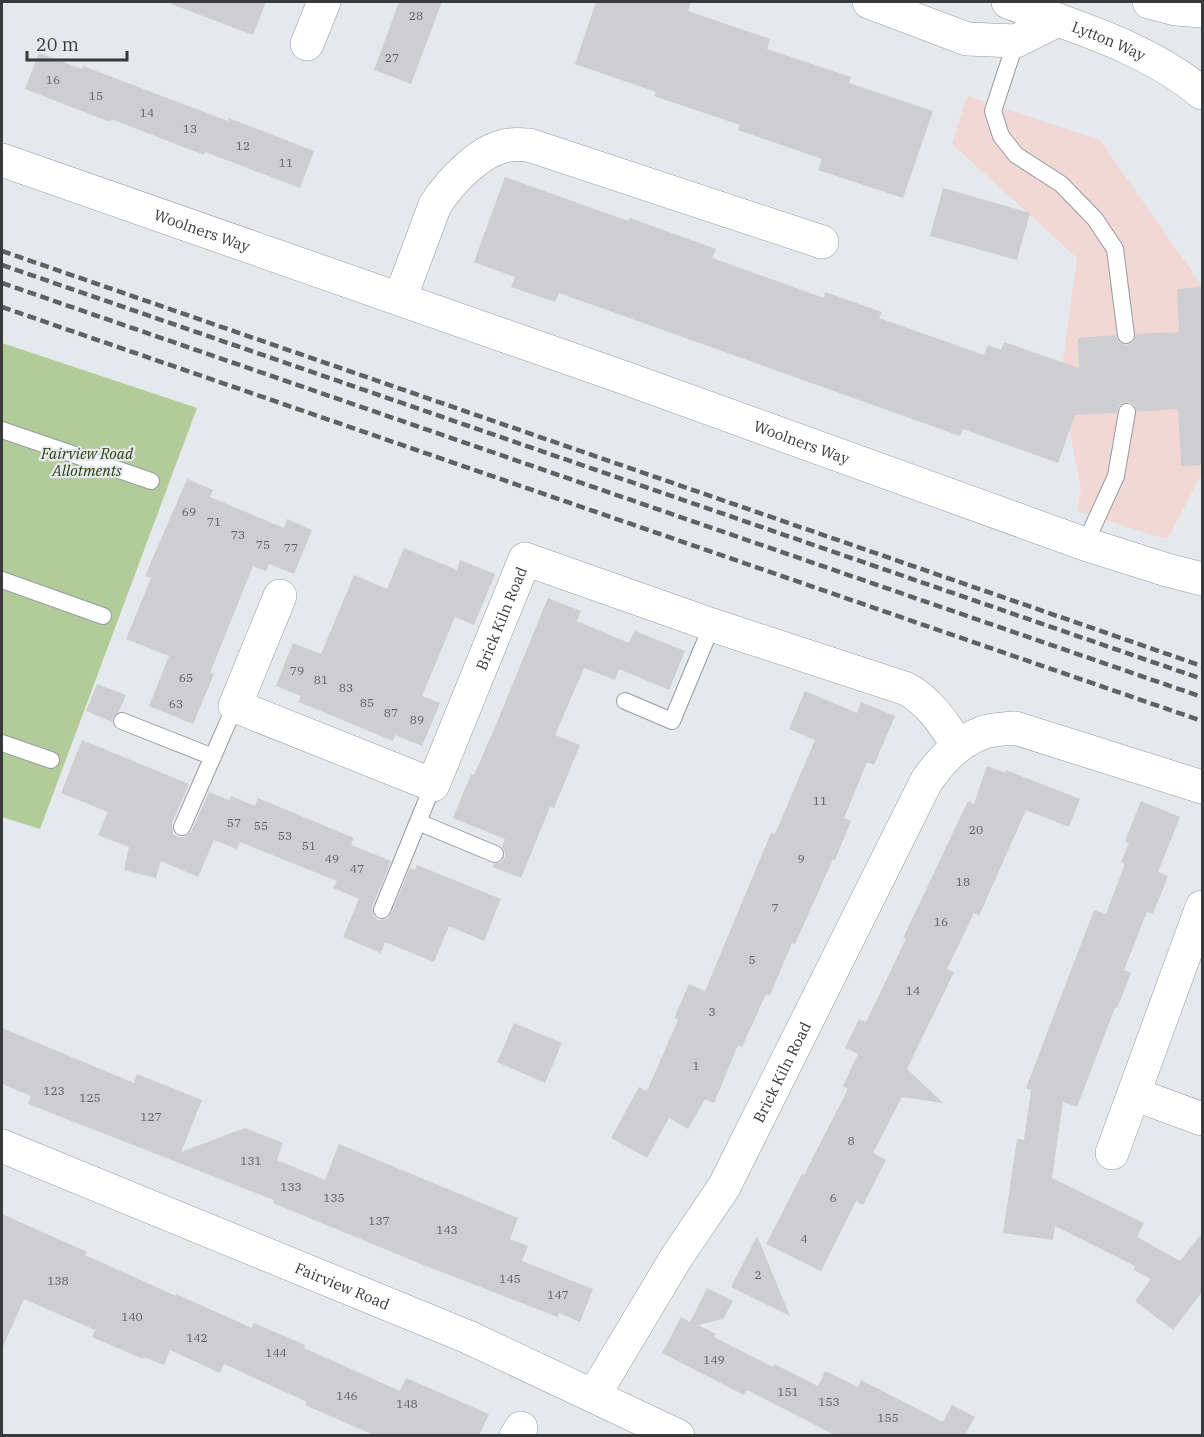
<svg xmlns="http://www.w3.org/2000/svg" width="1204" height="1437" font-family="'IBM Plex Serif',serif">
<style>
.commercial{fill:#f2d8d5}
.green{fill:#b1cc99}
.building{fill:#cecdd1}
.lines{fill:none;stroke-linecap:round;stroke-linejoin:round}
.service-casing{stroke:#969a9d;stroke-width:18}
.minor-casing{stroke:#969a9d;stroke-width:34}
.tertiary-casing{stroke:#969a9d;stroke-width:34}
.primary-casing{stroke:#969a9d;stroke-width:34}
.service{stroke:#fff;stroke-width:16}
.minor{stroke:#fff;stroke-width:33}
.tertiary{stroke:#fff;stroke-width:33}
.primary{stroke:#fff;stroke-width:33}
.rail{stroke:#5f6163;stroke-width:4.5;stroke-dasharray:9 4.5;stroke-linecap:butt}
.labels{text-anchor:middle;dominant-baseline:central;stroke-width:4.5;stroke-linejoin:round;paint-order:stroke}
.number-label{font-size:12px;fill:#5e5f60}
.street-label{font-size:15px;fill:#383a3b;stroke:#e5e9ed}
.park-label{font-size:15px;font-style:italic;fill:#263c0a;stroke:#e5e9ed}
</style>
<rect width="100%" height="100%" fill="#e5e9ed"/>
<path class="commercial" d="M 967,96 L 1100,140 L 1202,286 L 1202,473 L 1171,533 L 1166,538 L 1162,538 L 1077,511 L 1081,489 L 1060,382 L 1077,258 L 952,144 Z"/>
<path class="green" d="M 2,343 L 197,408 L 40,829 L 2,817 Z"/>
<path class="building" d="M 171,2 L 266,2 L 253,35 L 171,4 Z
M 399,2 L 442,2 L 411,84 L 374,70 Z
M 596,2 L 691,2 L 688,11 L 770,39 L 767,49 L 851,77 L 849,83 L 933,111 L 903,198 L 818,170 L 822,159 L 738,130 L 740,125 L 654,96 L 656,92 L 575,64 Z
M 39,53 L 82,69 L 83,66 L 228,121 L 229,118 L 314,151 L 300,188 L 205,152 L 204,155 L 111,119 L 110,122 L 25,89 Z
M 505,177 L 628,221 L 630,218 L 716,249 L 712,258 L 824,298 L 825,292 L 882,312 L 879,318 L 984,355 L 988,345 L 1001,350 L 1004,342 L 1079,368 L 1078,338 L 1115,335 L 1118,342 L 1127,345 L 1133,343 L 1136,334 L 1179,332 L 1177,289 L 1203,287 L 1203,465 L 1181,466 L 1178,409 L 1137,412 L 1134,404 L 1128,402 L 1119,405 L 1116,413 L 1075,415 L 1058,463 L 963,429 L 960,436 L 559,293 L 555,302 L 511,287 L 515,277 L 474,262 Z
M 943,188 L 1030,213 L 1017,260 L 930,236 Z
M 187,479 L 213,490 L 210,497 L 284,528 L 287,519 L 312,530 L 294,574 L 269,564 L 266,571 L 253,566 L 210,673 L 214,674 L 193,724 L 149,706 L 169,656 L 126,639 L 151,578 L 145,576 Z
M 404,548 L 457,570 L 460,560 L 495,574 L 474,625 L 455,617 L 422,696 L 440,703 L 422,746 L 395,735 L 393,741 L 311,707 L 298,702 L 301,696 L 276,686 L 293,643 L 321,654 L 354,575 L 387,589 Z
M 548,598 L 581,611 L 577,621 L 629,643 L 635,631 L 685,651 L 669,690 L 619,669 L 615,680 L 584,668 L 555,735 L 580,745 L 554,808 L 550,807 L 521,878 L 493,867 L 494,864 L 502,862 L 505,857 L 505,852 L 502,846 L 505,839 L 453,818 L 471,774 L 474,775 L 495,727 Z
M 97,684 L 126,695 L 119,711 L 113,717 L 112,722 L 86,711 Z
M 805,691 L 857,713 L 861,702 L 895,716 L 874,765 L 867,762 L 844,818 L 851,821 L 835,860 L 833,859 L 795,944 L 792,943 L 770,995 L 766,994 L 742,1047 L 738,1045 L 714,1103 L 705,1099 L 688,1129 L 669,1118 L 647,1158 L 611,1138 L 639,1087 L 647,1091 L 678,1020 L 674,1018 L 689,984 L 705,991 L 771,833 L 775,834 L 815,740 L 789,729 Z
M 82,740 L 189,784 L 172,823 L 173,833 L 178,837 L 184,837 L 191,832 L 209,792 L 229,800 L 231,796 L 255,806 L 258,798 L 354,838 L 351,845 L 391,861 L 372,907 L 373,916 L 379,920 L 388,919 L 391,914 L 410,868 L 415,870 L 417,865 L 501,899 L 484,941 L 449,926 L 434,962 L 385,942 L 381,953 L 343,937 L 359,899 L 333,888 L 337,881 L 240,842 L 237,849 L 214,840 L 198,877 L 161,861 L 156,878 L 124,870 L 129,847 L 98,835 L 108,812 L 61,793 Z
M 987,766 L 1006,773 L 1006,770 L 1080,799 L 1069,827 L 1026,810 L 979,916 L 974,913 L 947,969 L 954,972 L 907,1069 L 943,1103 L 902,1097 L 873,1153 L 886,1160 L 863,1205 L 856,1201 L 821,1271 L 766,1244 L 802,1174 L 804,1175 L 848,1089 L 843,1086 L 858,1054 L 845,1048 L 859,1019 L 866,1022 L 906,939 L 903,938 L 968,801 L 974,804 Z
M 1141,801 L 1180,817 L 1158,872 L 1168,876 L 1153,914 L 1147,912 L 1124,970 L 1131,973 L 1117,1008 L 1115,1008 L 1077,1107 L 1063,1102 L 1052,1178 L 1144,1223 L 1137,1237 L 1180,1261 L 1203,1232 L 1203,1291 L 1173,1330 L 1135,1301 L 1151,1279 L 1134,1270 L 1135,1266 L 1055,1226 L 1053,1240 L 1003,1233 L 1017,1139 L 1024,1140 L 1031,1090 L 1026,1088 L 1094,910 L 1106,914 L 1125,864 L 1121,862 L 1129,843 L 1125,841 Z
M 514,1023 L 562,1043 L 545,1083 L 497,1062 Z
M 2,1028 L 134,1083 L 137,1074 L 202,1100 L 181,1152 L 245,1128 L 283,1143 L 277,1160 L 325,1180 L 339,1144 L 518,1218 L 510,1239 L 528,1246 L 522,1261 L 593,1289 L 580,1322 L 559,1313 L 558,1317 L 421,1264 L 273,1203 L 274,1200 L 28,1104 L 31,1096 L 2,1084 Z
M 2,1214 L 87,1252 L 85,1255 L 176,1296 L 176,1294 L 252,1328 L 254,1323 L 305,1345 L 304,1348 L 400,1391 L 406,1378 L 489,1414 L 479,1436 L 376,1436 L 305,1405 L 307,1402 L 224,1364 L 220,1373 L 170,1350 L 164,1365 L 144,1357 L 143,1359 L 92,1337 L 95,1330 L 24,1299 L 2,1349 Z
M 757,1236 L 790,1316 L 731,1287 Z
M 707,1288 L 733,1301 L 723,1319 L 698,1325 L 716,1334 L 714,1337 L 773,1367 L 774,1364 L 818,1386 L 825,1371 L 858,1387 L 861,1380 L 943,1422 L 952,1405 L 975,1417 L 966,1433 L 971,1436 L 837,1436 L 747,1390 L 744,1395 L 662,1353 L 681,1317 L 690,1322 Z"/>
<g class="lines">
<defs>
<path id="service" d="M 1016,41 L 993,111 L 1001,136 L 1016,155 L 1061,184 L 1095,219 L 1115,249 L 1126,335
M 2,430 L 151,481
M 1085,544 L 1116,476 L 1127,412
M 2,580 L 103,616
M 625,701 L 672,721 L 712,625
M 122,721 L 213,757
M 2,743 L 51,760
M 418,822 L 495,854
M 182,827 L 235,706
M 382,910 L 433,785"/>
<g id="minor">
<path d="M 869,2 L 967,39 L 1016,41 L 1058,20"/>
<path d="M 307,44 L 324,2"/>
<path id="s1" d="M 2,160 L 628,379 L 1085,544 L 1167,570 L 1202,579"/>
<path d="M 400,299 L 435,205 C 450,182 481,148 510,145 C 516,144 523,145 529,145 L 822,242"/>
<path id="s2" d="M 280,596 L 235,706 L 433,785 L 525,559 L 712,625 L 907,689 C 931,703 944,724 958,746"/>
<path d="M 1134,1094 L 1202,1119"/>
<path d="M 1112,1153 L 1202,907"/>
<path id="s3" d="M 594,1395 L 676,1258 L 724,1187 L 926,782 C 940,761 958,742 982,733 C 992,729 1005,729 1015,728 L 1202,787"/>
<path d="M 516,1436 L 521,1428"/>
</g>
<g id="tertiary">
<path id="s4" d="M 2,1146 L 468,1337 L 678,1436"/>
</g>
<g id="primary">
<path id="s5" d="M 1008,2 C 1075,27 1147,47 1202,93"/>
<path d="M 1149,2 L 1176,9 L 1202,11"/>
</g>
</defs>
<use href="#service" class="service-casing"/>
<use href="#minor" class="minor-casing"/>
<use href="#tertiary" class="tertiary-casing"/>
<use href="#primary" class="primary-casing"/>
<use href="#service" class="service"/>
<use href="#minor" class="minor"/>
<use href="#tertiary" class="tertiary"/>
<use href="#primary" class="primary"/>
<path class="rail" d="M 2,251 L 1202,666
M 2,265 L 1202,679
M 2,283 L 1202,697
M 2,307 L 1202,721"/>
</g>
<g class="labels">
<g class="number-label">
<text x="416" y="15">28</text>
<text x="392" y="57">27</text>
<text x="53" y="79">16</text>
<text x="96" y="95">15</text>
<text x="147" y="112">14</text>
<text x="190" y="128">13</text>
<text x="243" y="145">12</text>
<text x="286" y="162">11</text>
<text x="189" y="511">69</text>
<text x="214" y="521">71</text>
<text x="238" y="534">73</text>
<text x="263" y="544">75</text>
<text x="291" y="547">77</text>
<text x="297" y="670">79</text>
<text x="186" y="677">65</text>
<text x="321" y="679">81</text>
<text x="346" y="687">83</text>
<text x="367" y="702">85</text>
<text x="176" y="703">63</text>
<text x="391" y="712">87</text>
<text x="417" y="719">89</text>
<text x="820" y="800">11</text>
<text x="234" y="822">57</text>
<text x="261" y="825">55</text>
<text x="976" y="829">20</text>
<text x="285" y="835">53</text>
<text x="309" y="845">51</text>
<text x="332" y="858">49</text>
<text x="801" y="858">9</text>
<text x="357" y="868">47</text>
<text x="963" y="881">18</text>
<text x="775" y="907">7</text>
<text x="941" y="921">16</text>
<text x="752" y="959">5</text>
<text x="913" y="990">14</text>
<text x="712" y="1011">3</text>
<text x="696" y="1065">1</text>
<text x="54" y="1090">123</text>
<text x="90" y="1097">125</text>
<text x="151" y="1116">127</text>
<text x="851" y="1140">8</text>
<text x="251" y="1160">131</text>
<text x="291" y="1186">133</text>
<text x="334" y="1197">135</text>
<text x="833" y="1197">6</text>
<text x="379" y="1220">137</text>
<text x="447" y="1229">143</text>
<text x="804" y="1238">4</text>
<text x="758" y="1274">2</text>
<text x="510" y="1278">145</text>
<text x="58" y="1280">138</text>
<text x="558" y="1294">147</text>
<text x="132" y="1316">140</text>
<text x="197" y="1337">142</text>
<text x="276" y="1352">144</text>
<text x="714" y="1359">149</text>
<text x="788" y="1391">151</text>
<text x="347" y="1395">146</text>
<text x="829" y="1401">153</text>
<text x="407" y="1403">148</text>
<text x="888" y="1417">155</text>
</g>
<g class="street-label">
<text stroke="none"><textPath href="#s5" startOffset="108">Lytton Way</textPath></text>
<text stroke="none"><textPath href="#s1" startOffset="212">Woolners Way</textPath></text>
<text stroke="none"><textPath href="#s1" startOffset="848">Woolners Way</textPath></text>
<text stroke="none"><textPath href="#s2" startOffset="512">Brick Kiln Road</textPath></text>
<text stroke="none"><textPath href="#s3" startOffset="374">Brick Kiln Road</textPath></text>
<text stroke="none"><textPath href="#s4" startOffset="368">Fairview Road</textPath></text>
</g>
<g class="park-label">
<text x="87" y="453">Fairview Road<tspan x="87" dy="17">Allotments</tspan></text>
</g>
</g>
<rect width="1204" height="1437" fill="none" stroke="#383a3b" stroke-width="6"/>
<path d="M27 51v9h100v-9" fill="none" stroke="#383a3b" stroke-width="3"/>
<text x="36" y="51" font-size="18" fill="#383a3b" stroke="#e5e9ed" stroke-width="4.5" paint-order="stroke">20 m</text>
</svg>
